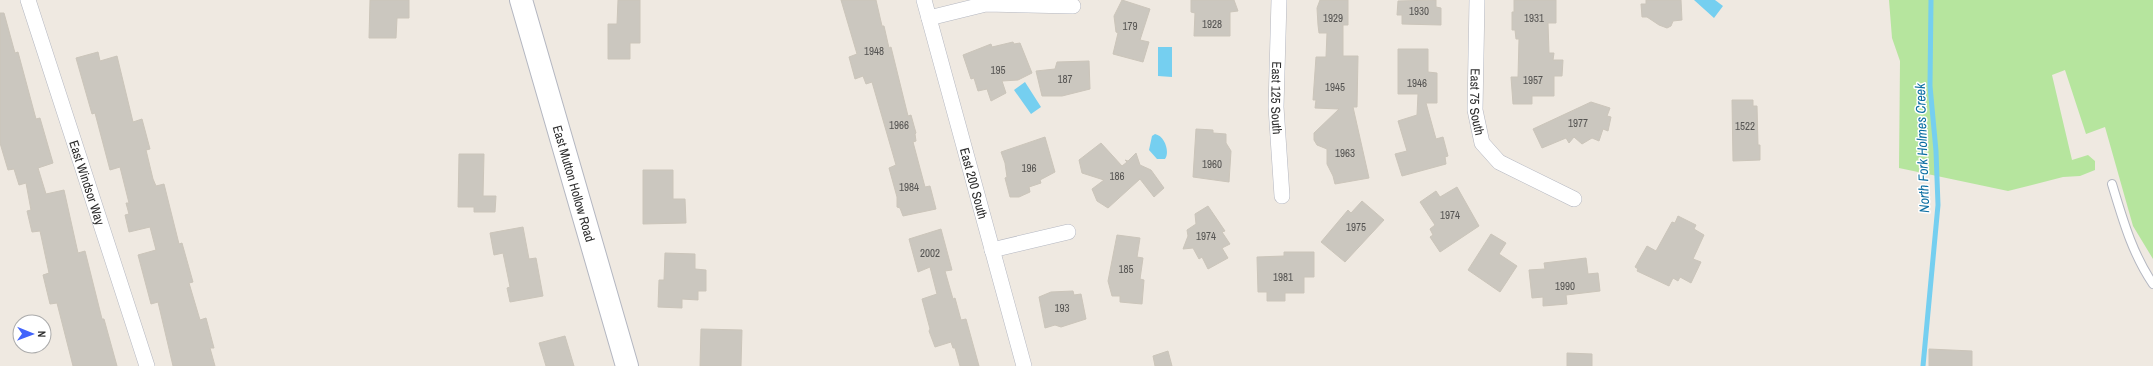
<svg xmlns="http://www.w3.org/2000/svg" width="2153" height="366" font-family="'Archivo Narrow',sans-serif">
<style>
.green{fill:#b6e59e}
.water{fill:#75cff0}
.lines{fill:none;stroke-linecap:round;stroke-linejoin:round}
.stream{stroke:#75cff0;stroke-width:5}
.building{fill:#cbc7bf;stroke:#cbc5ba}
.lane-casing{stroke:#b4b7c1;stroke-width:10}
.street-casing{stroke:#b4b7c1;stroke-width:16}
.secondary-casing{stroke:#b4b7c1;stroke-width:24}
.lane{stroke:#fff;stroke-width:8}
.street{stroke:#fff;stroke-width:15}
.secondary{stroke:#fff;stroke-width:22}
.labels{text-anchor:middle;dominant-baseline:central;stroke-width:3;stroke-linejoin:round;paint-order:stroke}
.number-label{font-size:11px;fill:#555452}
.street-label{font-size:13px;fill:#2e2e2e;stroke:#fff}
.water-label{font-size:14px;font-style:italic;fill:#0d6fa3;stroke:#fff}
</style>
<rect width="100%" height="100%" fill="#efe9e1"/>
<path class="green" d="M 1889,0 L 2153,0 L 2153,259 L 2133,226 L 2105,127 L 2086,134 L 2065,70 L 2052,75 L 2072,160 L 2088,155 L 2095,161 L 2095,170 L 2080,176 L 2063,177 L 2008,191 L 1899,168 L 1900,61 L 1892,38 Z"/>
<path class="water" d="M 1694,0 L 1715,0 L 1723,6 L 1714,18 Z
M 1158,47 L 1172,47 L 1172,77 L 1158,76 Z
M 1025,82 L 1041,107 L 1031,114 L 1014,90 Z
M 1155,134 C 1165,136 1170,152 1165,159 L 1157,159 L 1149,150 L 1152,136 Z"/>
<g class="lines">
<path class="stream" d="M 1923,366 L 1938,205 L 1936,151 L 1930,86 L 1931,0"/>
</g>
<path class="building" d="M 370,0 L 409,0 L 409,18 L 397,18 L 396,38 L 369,38 Z
M 618,0 L 640,0 L 640,43 L 630,43 L 630,59 L 608,59 L 608,24 L 617,24 Z
M 841,0 L 876,0 L 882,26 L 884,26 L 889,48 L 891,47 L 908,116 L 911,115 L 916,133 L 915,134 L 916,141 L 913,142 L 925,187 L 930,186 L 936,209 L 903,216 L 900,208 L 897,207 L 897,197 L 889,168 L 896,165 L 872,82 L 866,84 L 863,76 L 855,79 L 849,57 L 857,54 Z
M 1122,0 L 1150,9 L 1140,40 L 1149,42 L 1143,62 L 1113,54 L 1118,33 L 1116,32 L 1114,16 Z
M 1191,0 L 1234,0 L 1238,11 L 1230,12 L 1230,36 L 1194,36 L 1195,13 L 1191,12 Z
M 1320,0 L 1348,0 L 1348,25 L 1343,25 L 1343,56 L 1358,56 L 1357,107 L 1353,107 L 1369,178 L 1335,184 L 1333,176 L 1327,164 L 1327,149 L 1317,145 L 1314,140 L 1314,133 L 1339,109 L 1315,108 L 1316,100 L 1313,100 L 1316,57 L 1326,57 L 1327,33 L 1319,33 L 1318,25 L 1317,8 Z
M 1436,0 L 1436,7 L 1441,8 L 1441,25 L 1402,24 L 1402,15 L 1397,15 L 1398,1 Z
M 1514,0 L 1556,0 L 1556,23 L 1548,23 L 1549,53 L 1554,53 L 1553,60 L 1563,60 L 1562,76 L 1554,76 L 1554,96 L 1532,96 L 1532,104 L 1513,104 L 1511,77 L 1518,77 L 1519,39 L 1516,39 L 1515,30 L 1512,30 L 1512,12 L 1514,12 Z
M 1646,0 L 1681,0 L 1682,20 L 1673,21 L 1671,26 L 1667,28 L 1659,25 L 1647,17 L 1642,17 L 1641,4 L 1646,4 Z
M 0,13 L 4,13 L 15,53 L 18,52 L 36,119 L 40,118 L 53,163 L 38,168 L 46,194 L 64,190 L 78,253 L 85,251 L 102,319 L 104,319 L 117,366 L 73,366 L 57,303 L 50,304 L 43,275 L 49,273 L 40,231 L 32,232 L 27,211 L 31,210 L 26,183 L 19,185 L 14,169 L 8,170 L 0,143 Z
M 1013,42 L 1014,44 L 1020,43 L 1032,73 L 1018,80 L 1002,81 L 1006,93 L 991,101 L 987,89 L 978,91 L 974,78 L 971,79 L 963,55 L 991,44 L 992,47 Z
M 1398,49 L 1428,49 L 1428,72 L 1437,73 L 1437,103 L 1426,103 L 1436,139 L 1443,137 L 1448,156 L 1445,157 L 1446,164 L 1402,176 L 1395,154 L 1407,151 L 1398,121 L 1417,115 L 1418,94 L 1398,94 Z
M 98,52 L 100,61 L 117,56 L 133,122 L 142,119 L 150,149 L 146,150 L 153,179 L 156,186 L 164,184 L 179,244 L 182,243 L 193,282 L 189,283 L 200,320 L 206,318 L 214,348 L 210,348 L 215,366 L 173,366 L 158,302 L 151,304 L 138,255 L 156,250 L 150,227 L 129,232 L 125,215 L 129,214 L 126,203 L 129,203 L 120,167 L 110,170 L 95,113 L 92,114 L 76,58 Z
M 1089,61 L 1090,89 L 1062,96 L 1042,96 L 1036,71 L 1055,69 L 1057,62 Z
M 1732,100 L 1753,100 L 1753,106 L 1757,106 L 1758,145 L 1760,145 L 1760,160 L 1733,161 Z
M 1591,102 L 1610,108 L 1607,116 L 1611,117 L 1608,131 L 1603,129 L 1599,141 L 1592,138 L 1582,144 L 1574,137 L 1569,143 L 1566,138 L 1542,148 L 1533,129 Z
M 1196,129 L 1213,130 L 1213,133 L 1226,134 L 1226,143 L 1231,151 L 1229,182 L 1193,177 Z
M 1045,137 L 1055,172 L 1040,180 L 1041,183 L 1029,187 L 1030,192 L 1019,197 L 1010,197 L 1005,178 L 1007,177 L 1005,163 L 1001,152 Z
M 1101,143 L 1122,166 L 1127,162 L 1125,160 L 1128,161 L 1136,153 L 1140,165 L 1151,170 L 1164,188 L 1154,197 L 1140,179 L 1108,208 L 1097,201 L 1092,189 L 1104,180 L 1082,173 L 1079,160 Z
M 459,154 L 484,154 L 483,196 L 496,196 L 495,212 L 474,212 L 474,207 L 458,207 Z
M 643,170 L 673,170 L 673,199 L 685,199 L 686,223 L 643,224 Z
M 1457,187 L 1479,226 L 1440,252 L 1430,237 L 1433,235 L 1430,229 L 1435,225 L 1420,202 L 1436,191 L 1440,197 Z
M 1362,201 L 1384,220 L 1345,262 L 1321,242 L 1348,210 L 1351,213 Z
M 1208,206 L 1225,231 L 1222,232 L 1230,244 L 1222,248 L 1228,258 L 1208,269 L 1202,257 L 1199,259 L 1193,248 L 1183,249 L 1188,236 L 1187,230 L 1196,224 L 1195,214 Z
M 1678,216 L 1696,225 L 1694,229 L 1704,235 L 1693,259 L 1701,262 L 1691,283 L 1680,277 L 1678,281 L 1673,278 L 1669,286 L 1637,271 L 1638,269 L 1635,267 L 1647,246 L 1656,251 L 1672,222 L 1675,223 Z
M 523,227 L 529,259 L 536,258 L 543,296 L 510,302 L 507,288 L 510,287 L 503,253 L 494,255 L 490,233 Z
M 941,229 L 952,270 L 945,271 L 953,299 L 955,298 L 961,320 L 966,319 L 979,366 L 960,366 L 955,348 L 953,348 L 951,342 L 935,347 L 929,331 L 930,329 L 922,299 L 937,294 L 930,267 L 918,272 L 909,239 Z
M 1491,234 L 1506,243 L 1499,254 L 1517,266 L 1500,292 L 1468,270 Z
M 1117,235 L 1140,238 L 1137,257 L 1143,258 L 1140,279 L 1144,280 L 1142,304 L 1120,302 L 1120,296 L 1112,296 L 1108,281 Z
M 1284,252 L 1314,252 L 1314,277 L 1304,277 L 1304,293 L 1285,293 L 1285,301 L 1267,301 L 1267,292 L 1258,292 L 1257,257 L 1284,256 Z
M 665,253 L 695,254 L 695,269 L 706,270 L 706,291 L 698,291 L 698,300 L 682,299 L 682,308 L 658,307 L 659,280 L 664,280 Z
M 1586,258 L 1588,274 L 1598,273 L 1600,291 L 1566,295 L 1567,304 L 1543,306 L 1543,297 L 1532,298 L 1529,270 L 1545,269 L 1544,263 Z
M 1073,291 L 1074,295 L 1081,294 L 1086,319 L 1061,327 L 1055,325 L 1045,328 L 1039,297 L 1051,292 Z
M 701,329 L 742,330 L 741,366 L 700,366 Z
M 565,336 L 574,366 L 546,366 L 539,343 Z
M 1929,349 L 1972,351 L 1972,366 L 1929,366 Z
M 1168,351 L 1172,366 L 1155,366 L 1153,356 Z
M 1567,353 L 1592,354 L 1592,366 L 1567,366 Z"/>
<g class="lines">
<defs>
<path id="lane" d="M 2112,184 C 2123,220 2132,253 2153,284"/>
<g id="street">
<path id="s1" d="M 28,0 L 147,366"/>
<path id="s2" d="M 924,0 L 1024,366"/>
<path id="s3" d="M 1279,0 L 1276,107 L 1282,196"/>
<path id="s4" d="M 1477,0 L 1475,110 L 1482,143 L 1499,162 L 1574,199"/>
<path d="M 929,18 L 986,4 L 1073,6"/>
<path d="M 992,250 L 1068,232"/>
</g>
<g id="secondary">
<path id="s5" d="M 521,0 L 627,366"/>
</g>
</defs>
<use href="#lane" class="lane-casing"/>
<use href="#street" class="street-casing"/>
<use href="#secondary" class="secondary-casing"/>
<use href="#lane" class="lane"/>
<use href="#street" class="street"/>
<use href="#secondary" class="secondary"/>
</g>
<g class="labels">
<g class="number-label">
<text x="1419" y="11">1930</text>
<text x="1333" y="18">1929</text>
<text x="1534" y="18">1931</text>
<text x="1212" y="24">1928</text>
<text x="1130" y="26">179</text>
<text x="874" y="51">1948</text>
<text x="998" y="70">195</text>
<text x="1065" y="79">187</text>
<text x="1533" y="80">1957</text>
<text x="1417" y="83">1946</text>
<text x="1335" y="87">1945</text>
<text x="1578" y="123">1977</text>
<text x="899" y="125">1966</text>
<text x="1745" y="126">1522</text>
<text x="1345" y="153">1963</text>
<text x="1212" y="164">1960</text>
<text x="1029" y="168">196</text>
<text x="1117" y="176">186</text>
<text x="909" y="187">1984</text>
<text x="1450" y="215">1974</text>
<text x="1356" y="227">1975</text>
<text x="1206" y="236">1974</text>
<text x="930" y="253">2002</text>
<text x="1126" y="269">185</text>
<text x="1283" y="277">1981</text>
<text x="1565" y="286">1990</text>
<text x="1062" y="308">193</text>
</g>
<g class="street-label">
<text stroke="none"><textPath href="#s3" startOffset="98">East 125 South</textPath></text>
<text stroke="none"><textPath href="#s4" startOffset="102">East 75 South</textPath></text>
<text stroke="none"><textPath href="#s1" startOffset="192">East Windsor Way</textPath></text>
<text stroke="none"><textPath href="#s5" startOffset="191">East Mutton Hollow Road</textPath></text>
<text stroke="none"><textPath href="#s2" startOffset="190">East 200 South</textPath></text>
</g>
<g class="water-label">
<text transform="translate(1922 148) rotate(-92)">North Fork Holmes Creek</text>
</g>
</g>
<g transform="translate(32 334) rotate(91)"><circle r="19" fill="#ffffff" stroke="#ababab"/>
<path d="M0-3L7 15L0 10L-7 15Z" fill="#4264fb"/>
<text y="-6" font-size="11" font-weight="bold" text-anchor="middle" fill="#2e2e2e">N</text>
</g>
</svg>
